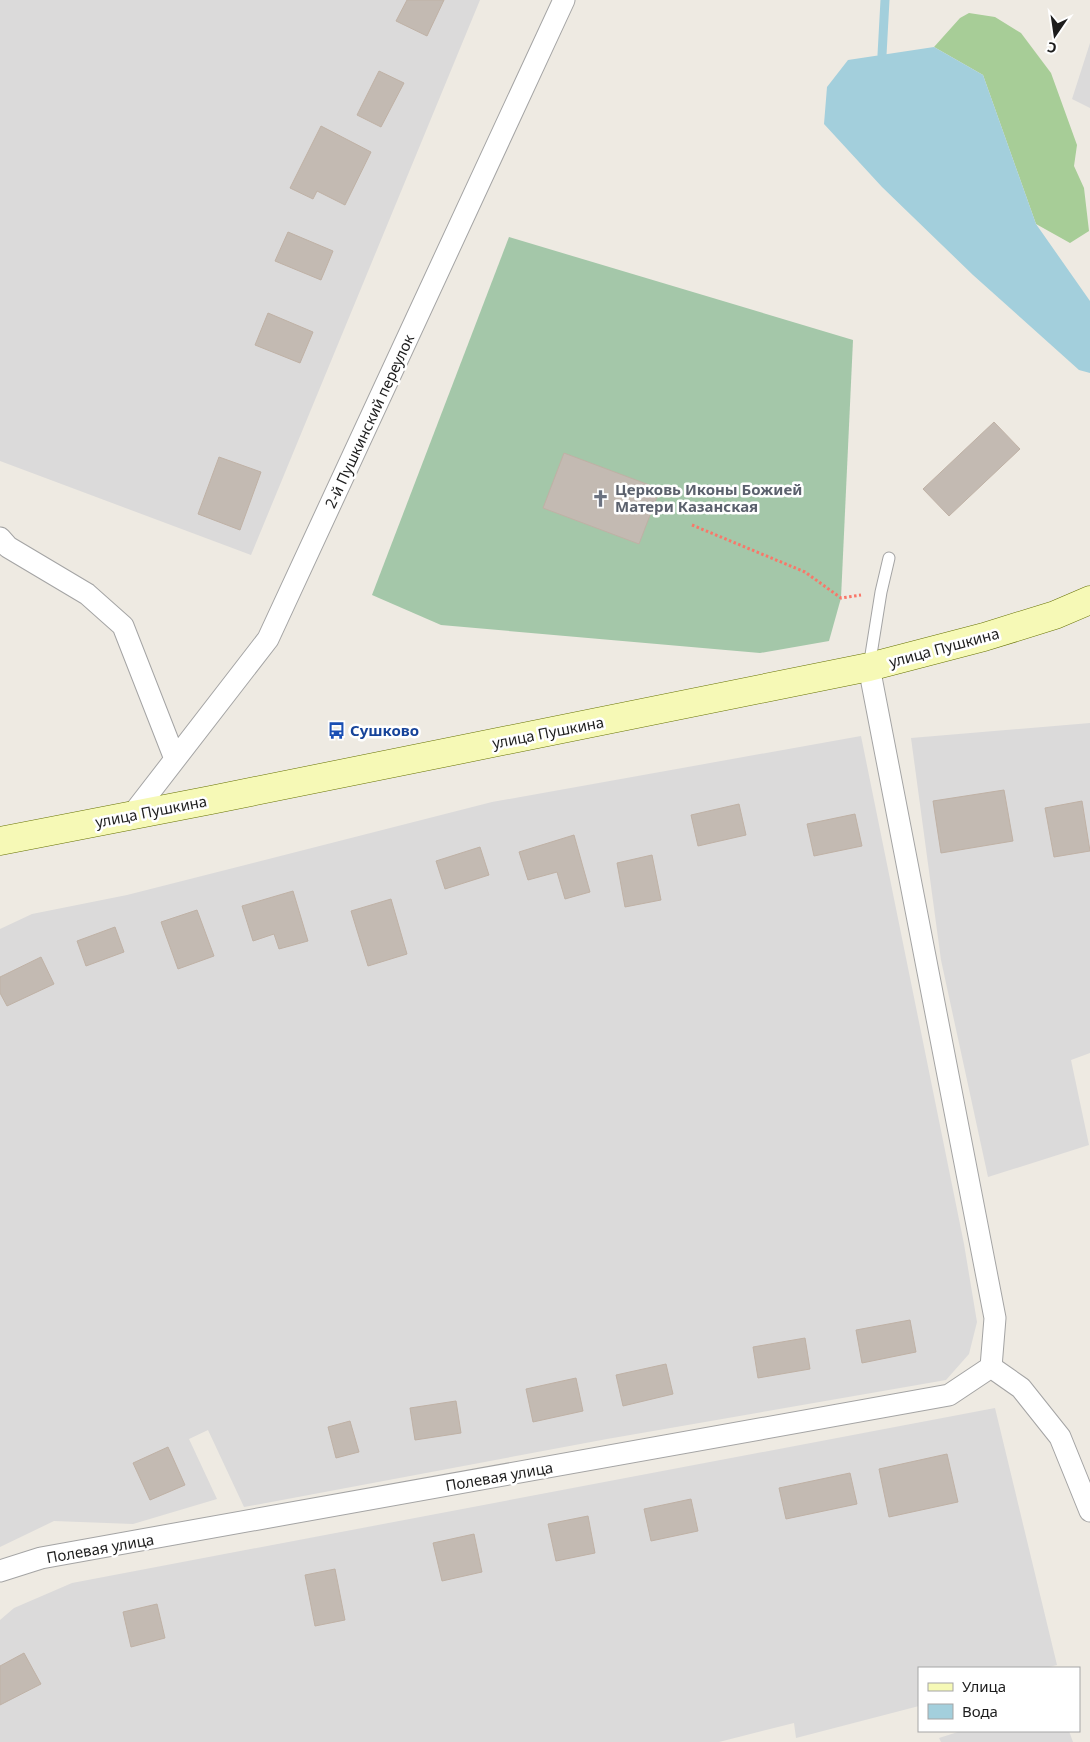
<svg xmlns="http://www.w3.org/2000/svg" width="1090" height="1742" font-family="'Noto Sans',sans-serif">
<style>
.residential{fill:#dbdada}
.forest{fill:#a7cd97}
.cemetery{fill:#a4c7a9}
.water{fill:#a3cfdc}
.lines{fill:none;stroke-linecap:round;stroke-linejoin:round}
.stream{stroke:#a3cfdc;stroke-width:9}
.building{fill:#c3bab2;stroke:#bfb1a5}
.lane-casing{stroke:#a4a4a4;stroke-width:13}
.street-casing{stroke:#a4a4a4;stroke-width:23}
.secondary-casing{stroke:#677205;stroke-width:29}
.path{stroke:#f97769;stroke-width:3;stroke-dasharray:2.5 2.5;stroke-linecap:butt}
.lane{stroke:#fff;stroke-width:11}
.street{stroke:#fff;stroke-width:21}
.secondary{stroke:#f6f9b6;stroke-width:28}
.labels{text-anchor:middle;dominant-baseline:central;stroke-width:5;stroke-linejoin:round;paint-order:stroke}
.street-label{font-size:15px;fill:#1d1d1d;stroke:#fff}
.worship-label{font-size:15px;font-weight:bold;fill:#5b616d;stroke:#fff;text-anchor:start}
.transit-label{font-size:15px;font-weight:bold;fill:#164399;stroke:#fff;text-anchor:start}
</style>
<rect width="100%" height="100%" fill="#eeeae2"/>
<path class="residential" d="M 0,0 L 480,0 L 251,555 L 0,461 Z
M 1090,43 L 1090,108 L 1072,99 Z
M 1090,723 L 1090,1053 L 1071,1060 L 1089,1145 L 988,1177 L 941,960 L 911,738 Z
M 861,736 L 964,1244 L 977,1322 L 969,1354 L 946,1380 L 607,1439 L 244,1507 L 208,1430 L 189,1439 L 217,1499 L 133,1524 L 54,1521 L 0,1547 L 0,929 L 32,914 L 127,895 L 492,802 Z
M 995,1408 L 1057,1665 L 1045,1668 L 919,1668 L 919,1706 L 796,1738 L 794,1723 L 719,1742 L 0,1742 L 0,1620 L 14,1608 L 72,1583 Z
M 961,1731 L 1069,1731 L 1073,1742 L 941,1742 L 939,1738 Z"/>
<path class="forest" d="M 969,13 L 995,17 L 1021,33 L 1051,73 L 1077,145 L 1074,166 L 1084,188 L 1089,231 L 1070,243 L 1036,224 L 983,75 L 934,47 L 960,18 Z"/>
<path class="cemetery" d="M 509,237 L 853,340 L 841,598 L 829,641 L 760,653 L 441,625 L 372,595 Z"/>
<path class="water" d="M 934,47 L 983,75 L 1036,224 L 1090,301 L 1090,373 L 1079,370 L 973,275 L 882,187 L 824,124 L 827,87 L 848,60 Z"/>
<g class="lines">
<path class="stream" d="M 882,55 L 885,0"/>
</g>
<path class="building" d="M 407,0 L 444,0 L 427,36 L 396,21 Z
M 379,71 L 404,83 L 381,127 L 357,115 Z
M 321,126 L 371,152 L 345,205 L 317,191 L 313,199 L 290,188 Z
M 288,232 L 333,251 L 321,280 L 275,261 Z
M 268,313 L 313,332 L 300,363 L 255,345 Z
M 994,422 L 1020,449 L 949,516 L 923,489 Z
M 564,453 L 660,489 L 639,544 L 543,508 Z
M 219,457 L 261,472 L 240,530 L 198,514 Z
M 1004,790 L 1013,841 L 941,853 L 933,801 Z
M 1082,801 L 1090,851 L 1054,857 L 1045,808 Z
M 739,804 L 746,835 L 698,846 L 691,815 Z
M 855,814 L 862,846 L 814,856 L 807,824 Z
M 574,835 L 590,892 L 565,899 L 557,872 L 528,880 L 519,852 Z
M 480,847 L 489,875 L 445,889 L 436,861 Z
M 652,855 L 661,900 L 625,907 L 617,863 Z
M 293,891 L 308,941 L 279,949 L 274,934 L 253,941 L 242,906 Z
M 391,899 L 407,954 L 368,966 L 351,911 Z
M 197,910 L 214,956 L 178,969 L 161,922 Z
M 115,927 L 124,952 L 86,966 L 77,941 Z
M 41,957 L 54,984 L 7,1006 L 0,993 L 0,977 Z
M 910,1320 L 916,1352 L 862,1363 L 856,1330 Z
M 805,1338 L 810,1369 L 758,1378 L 753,1347 Z
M 666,1364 L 673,1394 L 623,1406 L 616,1375 Z
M 576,1378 L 583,1411 L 533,1422 L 526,1389 Z
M 456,1401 L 461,1433 L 415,1440 L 410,1408 Z
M 350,1421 L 359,1452 L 336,1458 L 328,1427 Z
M 168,1447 L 185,1485 L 150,1500 L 133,1463 Z
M 947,1454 L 958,1502 L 889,1517 L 879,1469 Z
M 850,1473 L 857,1504 L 786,1519 L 779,1488 Z
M 691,1499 L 698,1531 L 651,1541 L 644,1509 Z
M 588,1516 L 595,1553 L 556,1561 L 548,1524 Z
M 474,1534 L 482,1572 L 442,1581 L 433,1543 Z
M 335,1569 L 345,1620 L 315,1626 L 305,1575 Z
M 157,1604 L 165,1638 L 131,1647 L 123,1612 Z
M 24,1653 L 41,1684 L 0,1705 L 0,1666 Z"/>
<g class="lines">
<defs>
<path id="lane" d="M 869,667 L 881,592 L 889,558"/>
<path id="street" d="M 0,538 L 8,547 L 87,594 L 123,626 L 175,759
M 869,667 L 995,1318 L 991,1367
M 132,815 L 268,639 L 564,0
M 991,1367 L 1021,1388 L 1060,1437 L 1090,1511
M 0,1571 L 41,1558 L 949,1395 L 991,1367"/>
<path id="secondary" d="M 0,841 L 211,800 L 869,667 L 984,637 L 1055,615 L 1090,600"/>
</defs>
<use href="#lane" class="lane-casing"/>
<use href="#street" class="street-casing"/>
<use href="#secondary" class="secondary-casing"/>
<path class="path" d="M 692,525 L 805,572 L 841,598 L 861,595"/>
<use href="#lane" class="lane"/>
<use href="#street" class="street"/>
<use href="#secondary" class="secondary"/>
</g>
<defs>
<symbol id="church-bare" viewBox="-9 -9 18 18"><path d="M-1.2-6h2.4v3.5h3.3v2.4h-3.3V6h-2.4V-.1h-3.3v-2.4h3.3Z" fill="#6b7280" stroke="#fff" stroke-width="2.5" paint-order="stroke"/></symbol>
<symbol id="bus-bare" viewBox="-9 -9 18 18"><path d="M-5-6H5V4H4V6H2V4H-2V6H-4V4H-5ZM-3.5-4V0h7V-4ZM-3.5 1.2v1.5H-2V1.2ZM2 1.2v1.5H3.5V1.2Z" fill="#1a4fb4" stroke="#fff" stroke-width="2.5" paint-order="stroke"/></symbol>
</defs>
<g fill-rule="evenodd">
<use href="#church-bare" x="588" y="486" width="25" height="25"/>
<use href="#bus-bare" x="324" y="718" width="25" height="25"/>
</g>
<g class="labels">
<g class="street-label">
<text transform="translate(369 421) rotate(-65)">2-й Пушкинский переулок</text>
<text transform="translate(944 647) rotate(-15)">улица Пушкина</text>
<text transform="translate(548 732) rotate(-11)">улица Пушкина</text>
<text transform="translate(151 811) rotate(-11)">улица Пушкина</text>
<text transform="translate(499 1476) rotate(-10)">Полевая улица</text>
<text transform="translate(100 1548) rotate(-10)">Полевая улица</text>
</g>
<g class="worship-label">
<text x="615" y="489">Церковь Иконы Божией<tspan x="615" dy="17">Матери Казанская</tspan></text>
</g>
<g class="transit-label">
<text x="350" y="730">Сушково</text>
</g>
</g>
<rect x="918" y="1667" width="162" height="65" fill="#ffffff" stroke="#a5a5a5"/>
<rect x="928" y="1683" width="25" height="8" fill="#f6f9b6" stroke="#a5a5a5"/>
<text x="962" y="1692" font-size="15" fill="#1d1d1d">Улица</text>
<rect x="928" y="1704" width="25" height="15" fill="#a3cfdc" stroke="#a5a5a5"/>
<text x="962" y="1717" font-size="15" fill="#1d1d1d">Вода</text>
<g transform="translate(1055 35) rotate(193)" stroke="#ffffff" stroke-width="4" paint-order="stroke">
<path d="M0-4L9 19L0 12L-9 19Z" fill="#1d1d1d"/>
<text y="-8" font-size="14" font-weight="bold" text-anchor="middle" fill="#1d1d1d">С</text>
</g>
</svg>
